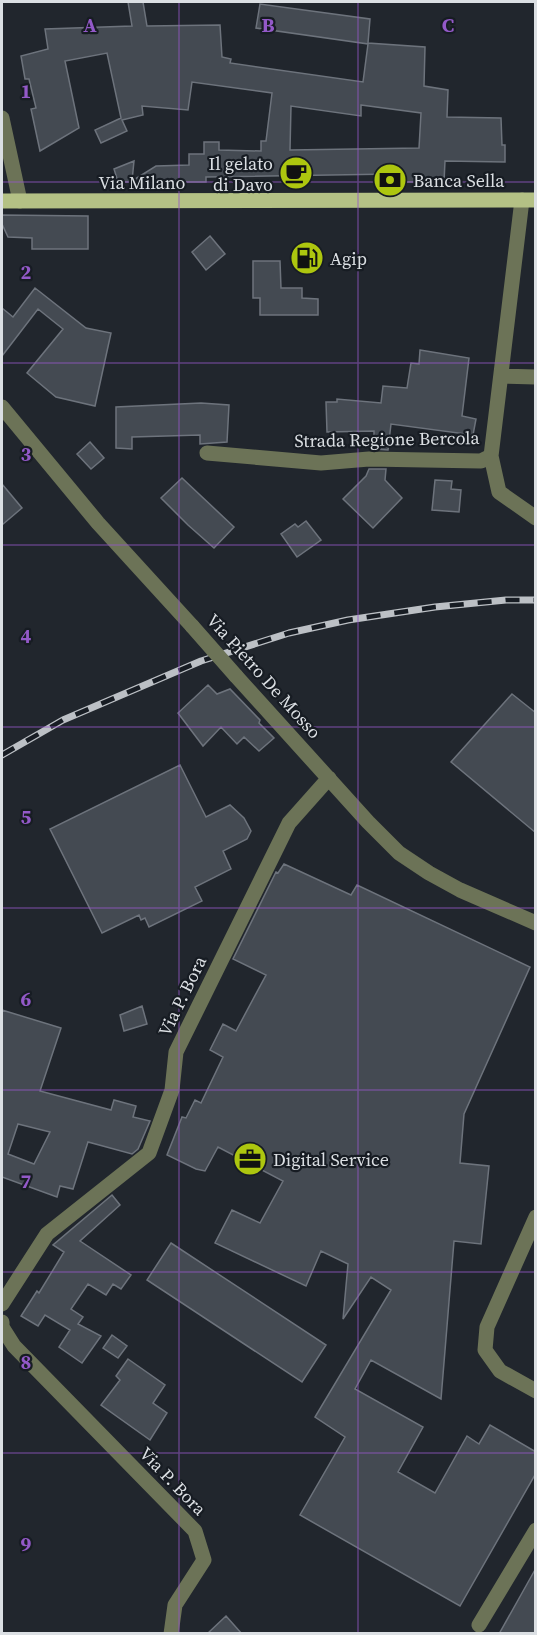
<svg xmlns="http://www.w3.org/2000/svg" width="537" height="1635" font-family="'Source Serif 4',serif">
<style>
.building{fill:#444a52;stroke:#6d737c;stroke-width:1.5;fill-rule:evenodd}
.lines{fill:none;stroke-linecap:round;stroke-linejoin:round}
.minor{stroke:#6c7357;stroke-width:15}
.major{stroke:#b4c185;stroke-width:15}
.rail-casing{stroke:#bcc0c5;stroke-width:7}
.rail{stroke:#171c23;stroke-width:4.5;stroke-dasharray:14;stroke-linecap:butt}
.minor-bridge{stroke:#6c7357;stroke-width:15}
.grid{fill:none;stroke:#9359c8;stroke-width:1.5;stroke-opacity:0.55}
.labels{text-anchor:middle;dominant-baseline:central;stroke-width:4.5;stroke-linejoin:round;paint-order:stroke}
.poi-label{font-size:18px;fill:#dbdfe3;stroke:#171c23;text-anchor:start}
.street-label{font-size:18px;fill:#dbdfe3;stroke:#171c23}
.grid-label{font-size:20px;text-anchor:middle;font-weight:bold;fill:#9359c8;stroke:#171c23;stroke-width:4.5;stroke-linejoin:round;paint-order:stroke}
</style>
<rect width="100%" height="100%" fill="#21262d"/>
<path class="building" d="M 128,2 L 143,2 L 147,26 L 220,25 L 222,57 L 231,59 L 230,63 L 363,82 L 368,44 L 256,28 L 260,4 L 370,19 L 368,43 L 425,47 L 424,86 L 448,90 L 447,117 L 501,118 L 502,145 L 505,145 L 505,162 L 445,161 L 444,182 L 392,182 L 392,174 L 206,177 L 206,182 L 118,182 L 114,169 L 134,161 L 132,181 L 156,166 L 189,165 L 189,154 L 204,154 L 204,142 L 219,142 L 219,150 L 261,151 L 261,141 L 266,141 L 272,93 L 192,82 L 188,110 L 142,106 L 143,115 L 122,120 L 127,131 L 101,143 L 95,130 L 121,118 L 107,53 L 65,61 L 79,128 L 40,151 L 31,109 L 36,108 L 29,79 L 25,79 L 21,56 L 48,49 L 45,29 L 132,26 ZM 361,105 L 421,113 L 419,148 L 290,150 L 291,106 L 361,116 Z
M 2,215 L 88,216 L 88,249 L 32,249 L 32,238 L 8,237 L 2,224 Z
M 210,236 L 225,254 L 206,270 L 192,252 Z
M 253,261 L 280,261 L 281,288 L 302,288 L 302,298 L 318,299 L 318,315 L 260,315 L 260,298 L 253,298 Z
M 35,288 L 86,328 L 111,333 L 95,406 L 56,397 L 27,373 L 63,329 L 38,309 L 2,356 L 2,308 L 13,317 Z
M 420,350 L 469,358 L 462,416 L 476,419 L 473,435 L 391,424 L 388,450 L 374,449 L 374,431 L 327,432 L 326,402 L 337,402 L 337,399 L 381,403 L 383,386 L 407,388 L 411,363 L 419,364 Z
M 201,403 L 229,405 L 227,442 L 200,444 L 200,435 L 132,437 L 132,449 L 116,448 L 116,407 Z
M 90,442 L 104,458 L 91,469 L 77,454 Z
M 369,469 L 386,469 L 385,480 L 402,498 L 373,528 L 343,499 L 366,476 Z
M 182,478 L 234,527 L 214,548 L 188,525 L 161,498 Z
M 435,480 L 452,481 L 451,489 L 461,490 L 459,512 L 432,510 Z
M 2,484 L 22,508 L 2,525 Z
M 306,521 L 321,540 L 297,557 L 281,534 L 295,524 L 298,527 Z
M 208,685 L 217,694 L 230,689 L 260,720 L 259,723 L 274,738 L 259,751 L 244,737 L 237,744 L 221,727 L 203,746 L 178,713 Z
M 512,694 L 536,713 L 536,833 L 451,762 Z
M 180,765 L 206,817 L 230,805 L 244,818 L 251,831 L 247,839 L 223,851 L 231,869 L 195,887 L 202,901 L 149,927 L 145,918 L 141,920 L 139,915 L 102,933 L 50,829 Z
M 284,864 L 351,895 L 357,885 L 530,967 L 464,1114 L 460,1163 L 489,1166 L 481,1244 L 454,1241 L 441,1399 L 371,1360 L 355,1389 L 423,1427 L 398,1472 L 435,1493 L 467,1436 L 479,1444 L 490,1425 L 536,1452 L 536,1473 L 460,1606 L 300,1515 L 345,1437 L 315,1417 L 391,1290 L 371,1277 L 343,1319 L 348,1264 L 321,1251 L 306,1286 L 215,1243 L 232,1210 L 260,1223 L 283,1181 L 218,1147 L 205,1171 L 196,1169 L 167,1155 L 182,1117 L 186,1118 L 195,1100 L 201,1103 L 223,1057 L 210,1050 L 223,1024 L 236,1031 L 266,975 L 233,959 L 276,872 L 278,873 Z
M 142,1006 L 147,1024 L 124,1031 L 120,1015 Z
M 2,1010 L 61,1028 L 40,1091 L 111,1110 L 114,1100 L 136,1106 L 133,1117 L 150,1121 L 138,1149 L 132,1154 L 88,1142 L 73,1189 L 60,1186 L 57,1197 L 2,1177 ZM 18,1124 L 50,1132 L 34,1164 L 8,1154 Z
M 112,1195 L 120,1205 L 80,1241 L 131,1275 L 121,1289 L 113,1284 L 106,1295 L 88,1284 L 71,1309 L 83,1317 L 78,1324 L 101,1336 L 82,1363 L 59,1347 L 70,1330 L 45,1315 L 38,1326 L 21,1316 L 37,1291 L 39,1293 L 64,1252 L 53,1245 Z
M 171,1243 L 326,1345 L 302,1382 L 147,1280 Z
M 112,1335 L 127,1346 L 118,1358 L 103,1348 Z
M 128,1359 L 165,1385 L 153,1403 L 167,1413 L 150,1440 L 101,1405 L 120,1380 L 116,1376 Z
M 536,1568 L 536,1634 L 499,1634 Z
M 226,1616 L 242,1634 L 207,1634 Z"/>
<g class="lines">
<path class="minor" d="M 2,118 L 20,201
M 501,376 L 536,377
M 2,407 L 98,523 L 192,626
M 207,453 L 321,463 L 369,459 L 481,461 L 491,456 L 522,200
M 491,456 L 499,492 L 536,518
M 236,676 L 368,822 L 399,853 L 429,873 L 460,890 L 536,923
M 536,1217 L 487,1327 L 485,1350 L 500,1371 L 536,1391
M 2,1304 L 47,1234 L 149,1153 L 172,1090 L 176,1052 L 289,823 L 329,778
M 2,1322 L 2,1327 L 14,1346 L 195,1531 L 204,1560 L 175,1605 L 171,1634
M 479,1625 L 536,1530"/>
<path class="major" d="M 2,201 L 536,200"/>
<defs>
<path id="rail" d="M 2,755 L 63,720 L 201,661 L 289,633 L 348,620 L 435,607 L 506,600 L 536,600"/>
</defs>
<use href="#rail" class="rail-casing"/>
<use href="#rail" class="rail"/>
<path class="minor-bridge" d="M 192,626 L 236,676"/>
</g>
<path class="grid" d="M 179,2 L 179,1634M 358,2 L 358,1634M 2,182 L 536,182M 2,363 L 536,363M 2,545 L 536,545M 2,727 L 536,727M 2,908 L 536,908M 2,1090 L 536,1090M 2,1272 L 536,1272M 2,1453 L 536,1453"/>
<defs>
<symbol id="cafe-disc" viewBox="-11 -11 22 22"><circle r="9.5" fill="#adc60f" stroke="#171c23"/><path d="M-5.5-4.5H6V0H3Q3 3.5 0 3.5H-2.5Q-5.5 3.5-5.5 0ZM3-3.2v2h1.7v-2ZM-6 4.5H4V6H-6Z" fill="#111"/></symbol>
<symbol id="bank-disc" viewBox="-11 -11 22 22"><circle r="9.5" fill="#adc60f" stroke="#171c23"/><path d="M-6-4H6V4H-6ZM0-2.3a2.3 2.3 0 1 0 0 4.6a2.3 2.3 0 1 0 0-4.6Z" fill="#111"/></symbol>
<symbol id="fuel-disc" viewBox="-11 -11 22 22"><circle r="9.5" fill="#adc60f" stroke="#171c23"/><path d="M-5.5-6h7V0h2V4h1.3V-2.5L3-4.5l.8-.8L6-3V5H2.5V1h-1V6h-7ZM-4.2-4.7v3.2H.2V-4.7Z" fill="#111"/></symbol>
<symbol id="office-disc" viewBox="-11 -11 22 22"><circle r="9.5" fill="#adc60f" stroke="#171c23"/><path d="M-6-3h4V-5.5h4V-3h4V5H-6ZM-1-4.5V-3h2v-1.5ZM-6 0V1H6V0Z" fill="#111"/></symbol>
</defs>
<g fill-rule="evenodd">
<use href="#cafe-disc" x="277" y="154" width="38" height="38"/>
<use href="#bank-disc" x="371" y="161" width="38" height="38"/>
<use href="#fuel-disc" x="288" y="239" width="38" height="38"/>
<use href="#office-disc" x="231" y="1140" width="38" height="38"/>
</g>
<g class="labels">
<g class="poi-label">
<text x="273" y="163" text-anchor="end">Il gelato<tspan x="273" dy="21">di Davo</tspan></text>
<text x="413" y="180">Banca Sella</text>
<text x="330" y="258">Agip</text>
<text x="273" y="1159">Digital Service</text>
</g>
<g class="street-label">
<text x="142" y="182">Via Milano</text>
<text transform="translate(387 439) rotate(-1)">Strada Regione Bercola</text>
<text transform="translate(264 676) rotate(48)">Via Pietro De Mosso</text>
<text transform="translate(182 996) rotate(-64)">Via P. Bora</text>
<text transform="translate(173 1481) rotate(46)">Via P. Bora</text>
</g>
</g>
<g class="grid-label">
<text x="90" y="32">A</text>
<text x="268" y="32">B</text>
<text x="448" y="32">C</text>
<text x="26" y="98">1</text>
<text x="26" y="279">2</text>
<text x="26" y="461">3</text>
<text x="26" y="643">4</text>
<text x="26" y="824">5</text>
<text x="26" y="1006">6</text>
<text x="26" y="1188">7</text>
<text x="26" y="1369">8</text>
<text x="26" y="1551">9</text>
</g>
<rect width="537" height="1635" fill="none" stroke="#dbdfe3" stroke-width="6"/>
</svg>
